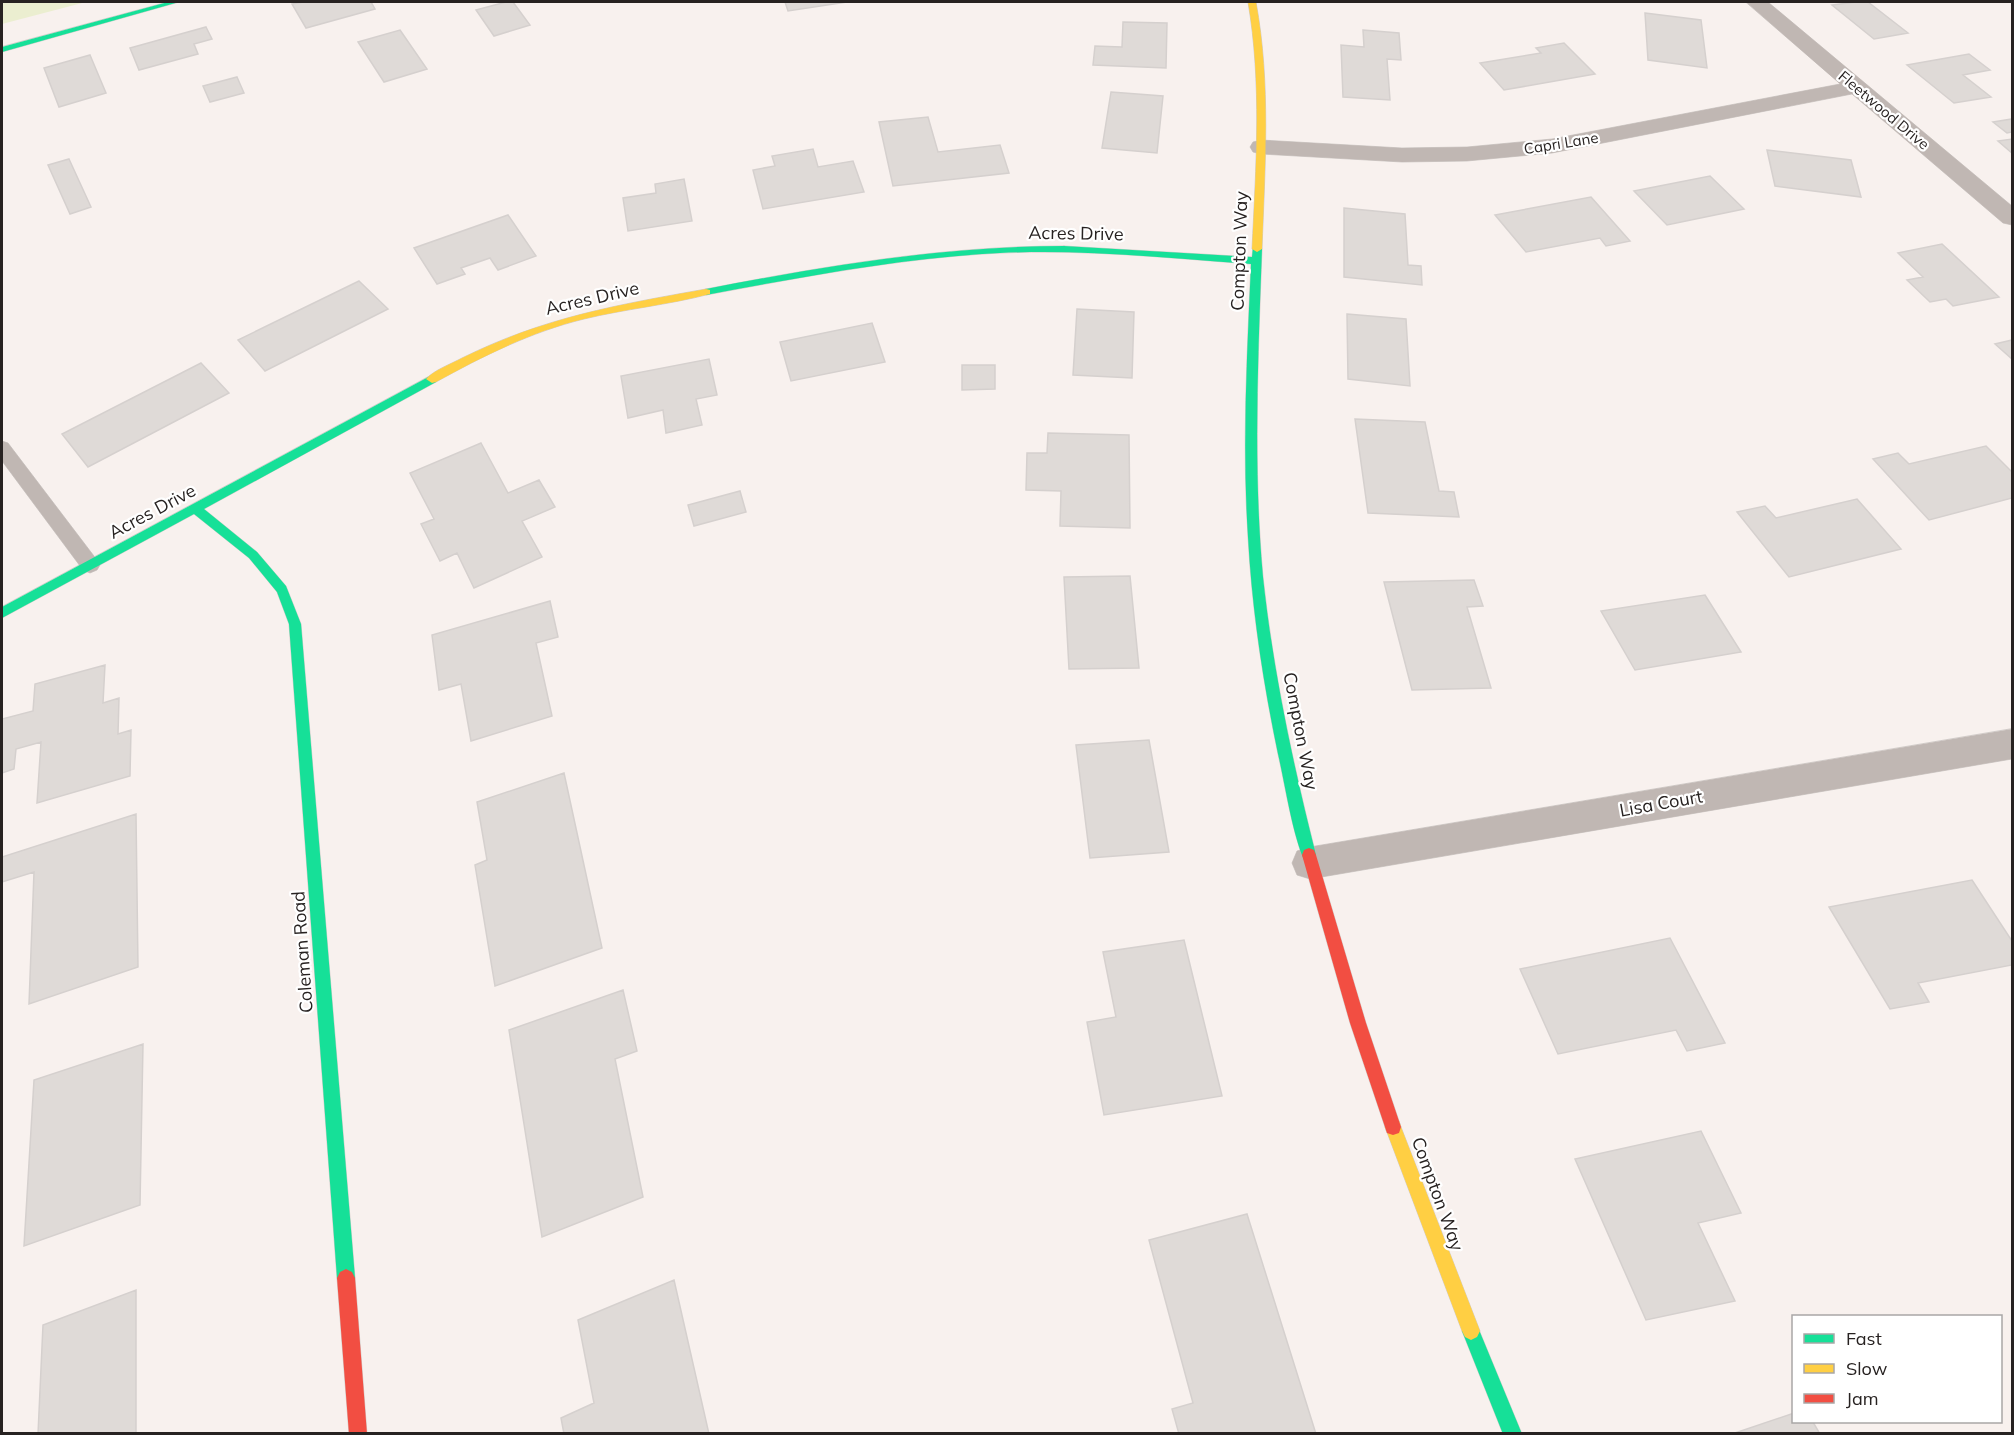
<svg xmlns="http://www.w3.org/2000/svg" width="2014" height="1435" font-family="Mulish,sans-serif">
<style>
.green{fill:#ebeed0}
.building{fill:#dfdad7;stroke:#d5d0ce;stroke-width:1.5}
.lines{fill:none;stroke-linecap:round;stroke-linejoin:round}
.lane-casing{stroke:#d2cdca;stroke-width:1}
.street-casing{stroke:#d2cdca;stroke-width:1}
.fast-casing{stroke:#d2cdca;stroke-width:1}
.slow-casing{stroke:#d2cdca;stroke-width:1}
.jam-casing{stroke:#d2cdca;stroke-width:1}
.lane{fill:#c0b7b3;fill-rule:evenodd}
.street{fill:#c0b7b3;fill-rule:evenodd}
.fast{fill:#16e098;fill-rule:evenodd}
.slow{fill:#ffcf43;fill-rule:evenodd}
.jam{fill:#f24e42;fill-rule:evenodd}
.labels{text-anchor:middle;dominant-baseline:central;stroke-width:4.5;stroke-linejoin:round;paint-order:stroke}
.far-street-label{font-size:15px;fill:#272221;stroke:#fff}
.street-label{font-size:18px;fill:#272221;stroke:#fff}
</style>
<rect width="100%" height="100%" fill="#f8f1ee"/>
<path class="green" d="M 2,2 L 86,2 L 2,24 Z"/>
<path class="building" d="M 303,2 L 371,2 L 375,9 L 306,28 L 292,4 Z
M 506,2 L 513,2 L 530,25 L 494,36 L 476,10 Z
M 785,2 L 847,2 L 788,11 Z
M 1856,2 L 1868,2 L 1908,33 L 1874,39 L 1832,5 Z
M 1645,13 L 1701,20 L 1707,68 L 1648,60 Z
M 1123,22 L 1167,23 L 1166,68 L 1093,65 L 1095,46 L 1122,47 Z
M 206,27 L 212,39 L 194,44 L 198,54 L 139,70 L 130,48 Z
M 400,30 L 427,69 L 384,82 L 358,42 Z
M 1363,30 L 1399,33 L 1401,60 L 1387,59 L 1390,100 L 1343,97 L 1341,45 L 1364,47 Z
M 1564,43 L 1595,74 L 1504,90 L 1480,63 L 1541,53 L 1536,48 Z
M 1969,54 L 1990,70 L 1963,75 L 1991,97 L 1954,103 L 1907,65 Z
M 90,55 L 106,93 L 59,107 L 44,68 Z
M 237,77 L 244,93 L 210,102 L 203,86 Z
M 1111,92 L 1163,96 L 1157,153 L 1102,148 Z
M 928,117 L 938,152 L 1000,145 L 1009,173 L 893,186 L 879,122 Z
M 2012,119 L 2012,132 L 2007,133 L 1993,122 Z
M 2012,139 L 2012,153 L 1998,141 Z
M 813,149 L 818,167 L 853,161 L 864,192 L 763,209 L 753,170 L 775,166 L 772,156 Z
M 1767,150 L 1851,160 L 1861,197 L 1775,186 Z
M 69,159 L 91,207 L 70,214 L 48,165 Z
M 1710,176 L 1744,209 L 1667,225 L 1634,191 Z
M 684,179 L 692,221 L 628,231 L 623,198 L 656,193 L 655,184 Z
M 1591,197 L 1630,241 L 1606,246 L 1600,238 L 1526,252 L 1495,215 Z
M 1344,208 L 1405,214 L 1408,265 L 1421,266 L 1422,285 L 1344,277 Z
M 508,215 L 536,256 L 498,270 L 490,258 L 461,268 L 465,274 L 437,284 L 414,248 Z
M 1942,244 L 1999,297 L 1953,306 L 1946,299 L 1930,302 L 1907,280 L 1923,277 L 1898,253 Z
M 359,281 L 388,309 L 265,371 L 238,340 Z
M 1077,309 L 1134,312 L 1132,378 L 1073,375 Z
M 1347,314 L 1406,319 L 1410,386 L 1348,379 Z
M 872,323 L 885,362 L 791,381 L 780,342 Z
M 2012,340 L 2012,359 L 1995,344 Z
M 709,359 L 717,395 L 696,399 L 702,425 L 666,433 L 663,410 L 628,418 L 621,376 Z
M 201,363 L 229,393 L 88,467 L 62,434 Z
M 962,365 L 995,365 L 995,389 L 962,390 Z
M 1355,419 L 1425,422 L 1439,491 L 1454,492 L 1459,517 L 1368,513 Z
M 1048,433 L 1129,435 L 1130,528 L 1060,526 L 1061,491 L 1026,490 L 1027,453 L 1047,453 Z
M 481,443 L 508,493 L 539,480 L 555,507 L 522,521 L 542,557 L 474,588 L 457,553 L 440,561 L 421,524 L 434,519 L 410,473 Z
M 1986,446 L 2012,472 L 2012,498 L 1929,520 L 1873,459 L 1898,453 L 1909,464 Z
M 740,491 L 746,512 L 694,526 L 688,505 Z
M 1857,499 L 1901,549 L 1789,577 L 1737,512 L 1765,506 L 1776,518 Z
M 1130,576 L 1139,668 L 1069,669 L 1064,577 Z
M 1474,580 L 1483,606 L 1467,607 L 1491,688 L 1412,690 L 1384,582 Z
M 1705,595 L 1741,652 L 1635,670 L 1601,611 Z
M 550,601 L 558,637 L 536,643 L 552,716 L 471,741 L 461,684 L 439,690 L 432,635 Z
M 105,665 L 103,703 L 119,698 L 118,734 L 131,730 L 130,776 L 37,803 L 41,742 L 16,749 L 14,769 L 2,773 L 2,719 L 33,711 L 35,684 Z
M 1149,740 L 1169,852 L 1090,858 L 1076,745 Z
M 564,773 L 602,948 L 495,986 L 475,865 L 487,860 L 477,802 Z
M 136,814 L 138,967 L 29,1004 L 34,872 L 2,882 L 2,857 Z
M 1972,880 L 2012,941 L 2012,965 L 1918,983 L 1929,1002 L 1890,1009 L 1829,907 Z
M 1670,938 L 1725,1043 L 1687,1051 L 1676,1030 L 1558,1054 L 1520,969 Z
M 1184,940 L 1222,1096 L 1104,1115 L 1087,1022 L 1116,1017 L 1103,952 Z
M 623,990 L 637,1051 L 615,1059 L 643,1197 L 542,1237 L 509,1030 Z
M 143,1044 L 140,1205 L 24,1246 L 34,1080 Z
M 1701,1131 L 1741,1213 L 1698,1223 L 1735,1301 L 1646,1320 L 1575,1159 Z
M 1247,1214 L 1316,1434 L 1179,1434 L 1172,1409 L 1193,1403 L 1149,1240 Z
M 674,1280 L 709,1434 L 564,1434 L 561,1418 L 594,1403 L 578,1320 Z
M 136,1290 L 136,1434 L 38,1434 L 43,1325 Z
M 1794,1413 L 1794,1422 L 1813,1422 L 1820,1434 L 1732,1434 Z"/>
<g class="lines">
<defs>
<path id="lane" d="M 2,441 L 8,443 L 97,560 L 100,565 L 97,570 L 90,573 L 83,570 L 2,461 Z"/>
<path id="street" d="M 1746,2 L 1768,2 L 2012,206 L 2012,225 L 2003,223 L 1852,94 L 1552,153 L 1467,161 L 1402,162 L 1261,154 L 1253,152 L 1250,147 L 1253,142 L 1261,140 L 1402,148 L 1467,147 L 1552,139 L 1840,84 Z
M 2012,729 L 2012,759 L 1310,879 L 1297,875 L 1292,863 L 1297,851 L 1310,847 Z"/>
<path id="fast" d="M 168,2 L 179,2 L 2,52 L 2,47 Z
M 1064,246 L 1252,257 L 1253,247 L 1261,247 L 1262,249 C 1258,358 1253,468 1263,577 C 1273,671 1293,764 1316,855 L 1314,860 L 1309,862 L 1304,860 C 1292,832 1285,784 1278,754 C 1263,682 1252,610 1248,537 C 1242,446 1247,355 1251,264 C 1168,258 1084,249 1000,253 C 901,258 803,277 706,295 L 701,292 L 706,289 C 825,266 943,246 1064,246 Z
M 432,375 L 438,379 L 436,382 L 204,509 L 257,552 L 286,586 L 301,624 L 355,1278 L 352,1284 L 346,1287 L 340,1284 L 337,1278 L 289,624 L 277,592 L 249,558 L 194,514 L 2,618 L 2,607 Z
M 1471,1322 L 1477,1325 L 1522,1434 L 1503,1434 L 1462,1331 L 1465,1325 Z"/>
<path id="slow" d="M 1248,2 L 1256,2 C 1271,84 1265,166 1262,249 L 1257,252 L 1252,249 C 1256,166 1262,84 1248,2 Z
M 706,289 L 710,290 L 710,294 C 668,305 625,309 584,319 C 531,332 483,356 436,382 L 432,383 L 426,379 C 434,370 451,364 462,358 C 545,317 617,305 706,289 Z
M 1393,1119 L 1399,1121 L 1401,1127 L 1480,1331 L 1477,1337 L 1471,1340 L 1465,1337 L 1462,1331 L 1385,1127 L 1387,1121 Z"/>
<path id="jam" d="M 1309,848 L 1314,850 L 1316,855 L 1366,1023 L 1401,1127 L 1399,1133 L 1393,1135 L 1387,1133 L 1385,1127 L 1350,1023 L 1302,855 L 1304,850 Z
M 346,1269 L 352,1272 L 355,1278 L 367,1434 L 349,1434 L 337,1278 L 340,1272 Z"/>
</defs>
<use href="#lane" class="lane-casing"/>
<use href="#street" class="street-casing"/>
<use href="#fast" class="fast-casing"/>
<use href="#slow" class="slow-casing"/>
<use href="#jam" class="jam-casing"/>
<use href="#lane" class="lane"/>
<use href="#street" class="street"/>
<use href="#fast" class="fast"/>
<use href="#slow" class="slow"/>
<use href="#jam" class="jam"/>
</g>
<g class="labels">
<g class="far-street-label">
<text transform="translate(1884 110) rotate(40)">Fleetwood Drive</text>
<text transform="translate(1561 143) rotate(-9)">Capri Lane</text>
</g>
<g class="street-label">
<text transform="translate(1076 233) rotate(1)">Acres Drive</text>
<text transform="translate(1239 251) rotate(-88)">Compton Way</text>
<text transform="translate(592 298) rotate(-13)">Acres Drive</text>
<text transform="translate(152 511) rotate(-28)">Acres Drive</text>
<text transform="translate(1301 731) rotate(79)">Compton Way</text>
<text transform="translate(1661 803) rotate(-10)">Lisa Court</text>
<text transform="translate(302 952) rotate(-94)">Coleman Road</text>
<text transform="translate(1438 1194) rotate(70)">Compton Way</text>
</g>
</g>
<rect width="2014" height="1435" fill="none" stroke="#272221" stroke-width="6"/>
<rect x="1792" y="1315" width="210" height="108" fill="#ffffff" stroke="#a9a7a6" stroke-width="1.5"/>
<rect x="1804" y="1334" width="30" height="9" fill="#16e098" stroke="#a9a7a6" stroke-width="1.5"/>
<text x="1846" y="1345" font-size="18" fill="#272221">Fast</text>
<rect x="1804" y="1364" width="30" height="9" fill="#ffcf43" stroke="#a9a7a6" stroke-width="1.5"/>
<text x="1846" y="1375" font-size="18" fill="#272221">Slow</text>
<rect x="1804" y="1394" width="30" height="9" fill="#f24e42" stroke="#a9a7a6" stroke-width="1.5"/>
<text x="1846" y="1405" font-size="18" fill="#272221">Jam</text>
</svg>
